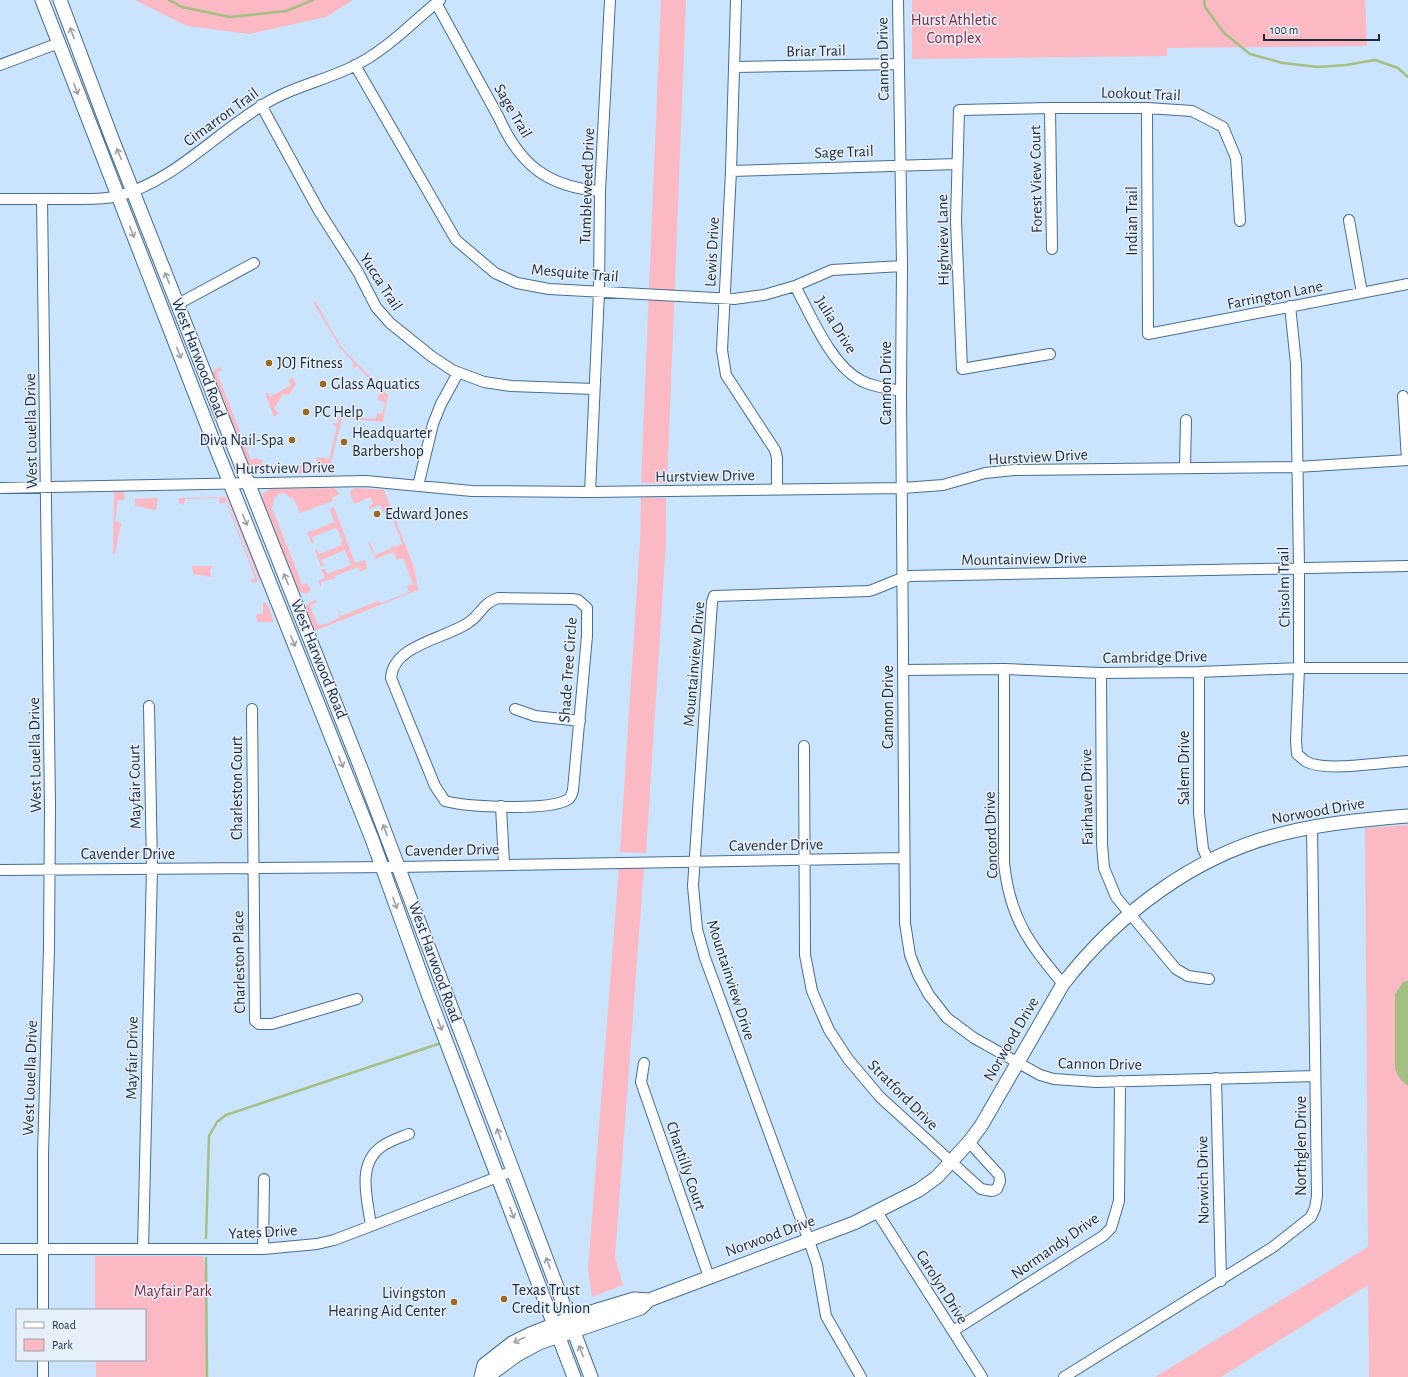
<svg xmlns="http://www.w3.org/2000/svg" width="1408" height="1377" font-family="'Alegreya Sans',sans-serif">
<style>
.green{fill:#fbb9c3}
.water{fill:#a3bf81}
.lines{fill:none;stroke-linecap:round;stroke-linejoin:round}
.stream{stroke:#a3bf81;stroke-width:2.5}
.minor-casing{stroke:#466d93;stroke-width:12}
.major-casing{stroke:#466d93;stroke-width:15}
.minor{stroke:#fff;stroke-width:10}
.major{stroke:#fff;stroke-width:13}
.oneway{stroke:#99a0a8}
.poi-dot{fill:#9d6721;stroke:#e7eff8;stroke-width:1.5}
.labels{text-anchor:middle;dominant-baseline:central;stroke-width:3;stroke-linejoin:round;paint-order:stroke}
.park-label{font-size:16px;fill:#812940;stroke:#e7eff8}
.street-label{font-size:16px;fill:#1c2c3d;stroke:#e7eff8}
.poi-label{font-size:16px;fill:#1c2c3d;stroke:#e7eff8;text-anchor:start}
</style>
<rect width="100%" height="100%" fill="#cbe4fe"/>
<path class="green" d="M 135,0 L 353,0 L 326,17 L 249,34 L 187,26 Z
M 661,0 L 686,0 L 667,484 L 641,483 Z
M 912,0 L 1365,0 L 1367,46 L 1167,48 L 1167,56 L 912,59 Z
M 315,301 L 342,348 L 388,395 L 383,422 L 342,418 L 330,466 L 332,467 L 331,471 C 329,474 320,474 317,472 L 316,459 L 318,457 L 329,459 L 337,427 L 333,425 L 333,423 L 338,423 L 339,416 L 376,419 L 377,413 L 382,414 L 385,403 L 378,400 L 378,396 L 382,392 L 380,390 L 357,366 L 352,369 L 354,363 L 341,349 L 313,302 Z
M 219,367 L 222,370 L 217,373 L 251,460 L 256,458 L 262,460 L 262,466 L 303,465 L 303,460 L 305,460 L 308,464 L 307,473 L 301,474 L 286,470 L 255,470 L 249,466 L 213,375 L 213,371 Z
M 291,378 L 293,378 L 296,384 L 289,395 L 283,394 L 274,409 L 279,413 L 274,417 L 265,393 L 268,393 L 270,397 L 291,385 L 289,380 Z
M 334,488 L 340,494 L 332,498 L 333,501 L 300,513 L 293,498 L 290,498 L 286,494 L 280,493 L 275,497 L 272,508 L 300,579 L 302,585 L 307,583 L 311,590 L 306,594 L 298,591 L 294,582 L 262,500 L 263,493 L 270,489 Z
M 356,488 L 384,490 L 414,567 L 418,590 L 314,631 L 305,610 L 305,607 L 309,603 L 315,600 L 317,602 L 310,606 L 318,625 L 326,624 L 340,617 L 336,604 L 341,616 L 378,601 L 381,603 L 409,592 L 407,586 L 413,584 L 403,558 L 397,560 L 393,552 L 376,559 L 368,543 L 370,542 L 375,555 L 390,549 L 393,545 L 394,547 L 402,544 L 390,511 L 384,513 L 380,505 L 369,509 L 369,506 L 373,504 L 370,497 L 354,504 L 350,494 L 352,489 Z
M 114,491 L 123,491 L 125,495 L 124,500 L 118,500 L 115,521 L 121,524 L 115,554 L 113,554 Z
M 227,495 L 261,576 L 259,580 L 226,496 Z
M 225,497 L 258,581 L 252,583 L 251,580 L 255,578 L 226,502 L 220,504 L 219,498 L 185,499 L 184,505 L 179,503 L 179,498 Z
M 641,497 L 666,498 L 666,541 L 646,853 L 620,852 L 640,541 Z
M 158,498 L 156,510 L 135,506 L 135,499 Z
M 334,507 L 355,563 L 365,560 L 367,568 L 361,572 L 358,567 L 335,576 L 336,578 L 321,582 L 321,588 L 318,581 L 325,578 L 321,569 L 325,569 L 327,574 L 351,565 L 345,550 L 321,560 L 324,565 L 321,567 L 315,550 L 317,549 L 319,554 L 342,545 L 341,542 L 343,541 L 339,535 L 340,534 L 336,528 L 312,537 L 314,543 L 312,544 L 307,533 L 334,522 L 330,509 Z
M 192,566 L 213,566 L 210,570 L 211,577 L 193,574 Z
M 263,603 L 267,603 L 274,622 L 257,622 L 256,614 L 263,614 Z
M 1408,825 L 1408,1377 L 1369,1377 L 1368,1285 L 1221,1377 L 1155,1377 L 1368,1247 L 1365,828 Z
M 619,867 L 644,867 L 615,1257 L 623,1285 L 592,1297 L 588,1270 Z
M 95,1256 L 203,1256 L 206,1278 L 207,1377 L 96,1377 L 96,1360 L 145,1360 L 145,1310 L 95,1310 Z"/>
<path class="water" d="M 1408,981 L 1408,1086 L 1400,1079 L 1395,1069 L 1395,994 L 1403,982 Z"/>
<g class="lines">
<path class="stream" d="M 169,0 L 182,7 L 230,17 L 286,11 L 313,0
M 1204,0 L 1205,7 L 1224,33 L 1250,54 L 1283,63 L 1318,67 L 1346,65 L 1375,60 L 1398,68 L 1408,77
M 206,1238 L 209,1136 L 217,1122 L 226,1115 L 438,1044
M 206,1258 L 207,1377"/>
<defs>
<path id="minor" d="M 736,0 L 731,171 L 722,350 L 726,375 L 775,450 L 777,458 L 777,490
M 898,0 L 902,266 L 901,391 L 905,923 L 910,955 L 918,975 L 929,995 L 947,1018 L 974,1038 L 1040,1075 L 1054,1079 L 1096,1082 L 1315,1076
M 436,3 L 499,118 C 520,165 548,187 600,191
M 0,65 L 59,43
M 355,65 L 456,240 L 495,273 L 517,283 L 549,289 L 734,299 L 764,295 L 795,286 L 832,270 L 902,266
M 734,67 L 898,64
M 261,105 L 319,211 L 358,272 L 376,307 L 390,323 L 431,356 L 452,370 L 484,382 L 511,386 L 594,389
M 1050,108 L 1052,249
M 1147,108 L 1148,334 L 1408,284
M 731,171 L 957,164
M 0,199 C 23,199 46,199 69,199 C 85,199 102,200 118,196 C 174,181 215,134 263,105 C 291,87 324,81 354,66 C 387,50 411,23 440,0
M 42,199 L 50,806 L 49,948 L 43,1154 L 43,1310
M 1349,220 L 1362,293
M 795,286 C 811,315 831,366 862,381 C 873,387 888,388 901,391
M 178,304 L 254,263
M 1290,306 L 1296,364 L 1299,569 L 1299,668 L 1296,741 L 1297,754 C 1300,756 1303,760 1307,762 C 1327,772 1384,762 1408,761
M 1050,354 L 962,369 L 956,221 L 959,110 L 1050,108 L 1147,108 L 1192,111 L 1223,127 L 1236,158 L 1240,221
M 1403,396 L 1407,460
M 1185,468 L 1186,420
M 418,486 L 433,424 L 441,404 L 458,373
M 0,488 L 366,481 L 472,491 L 590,492 L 903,488 L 943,485 L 985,473 L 1014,470 L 1297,467 L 1408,460
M 590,492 L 599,292 L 600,191 L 610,0
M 498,598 L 572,599 L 578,600 L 587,608 L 587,636 L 573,790 C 572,794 571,798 567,800 C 547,811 468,807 445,801 L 435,786 L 391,678 C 393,645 444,639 468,623 C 482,614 480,605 498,598 Z
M 1004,669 L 1004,863 C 1010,919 1029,943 1063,984
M 903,670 L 1004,669 L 1101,673 L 1199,672 L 1299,668 L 1408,668
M 1199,672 L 1199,813 L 1203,849 L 1209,862
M 1101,673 L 1102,844 L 1104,868 L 1116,897 L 1176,969 L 1188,976 L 1209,979
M 252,709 L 255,1021 L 259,1024 L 272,1024 L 357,999
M 515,709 L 535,716 L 580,721
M 804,746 L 805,955 L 812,991 L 821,1012 L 829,1030 L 848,1059 L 880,1097 L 981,1189 L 992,1191 L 997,1189 L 1000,1181 L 999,1175 L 969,1142
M 501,806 L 504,864
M 0,870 L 398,867 L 904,858
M 644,1063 L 641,1082 L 709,1277
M 1216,1078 L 1221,1281
M 877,1212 L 982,1377
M 371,1226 C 368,1201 356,1165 381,1147 C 389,1141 399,1138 409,1134
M 0,1249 L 263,1249 L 317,1244 L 334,1240 L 371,1226 L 513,1171
M 143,1249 L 152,868 L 149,706
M 263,1249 L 264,1179
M 953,1331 L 1103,1236 L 1111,1228 L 1119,1201 L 1120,1081
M 43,1377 L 43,1360
M 861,1377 L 826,1316 L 817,1264 L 809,1241 L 705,958 L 697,929 L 693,886 L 712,602 L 714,596 L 869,591 C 882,587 899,578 910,576 L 1408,566
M 1064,1377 L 1273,1247 L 1311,1217 L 1315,1208 L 1317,1196 L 1312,826"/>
<path id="major" d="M 42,0 L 216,448 L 372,839 L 428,994 L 574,1377
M 60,0 L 111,136 L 362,771 L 591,1377
M 481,1377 L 484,1365 L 512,1343 L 530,1334 L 568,1319 L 634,1299 L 649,1300 L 854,1223 L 919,1190 L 937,1177 L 969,1142 L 981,1126 L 1063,984 C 1118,913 1196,854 1285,833 C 1325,823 1367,819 1408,816
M 484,1377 L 491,1374 L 517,1355 L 539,1343 L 641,1308 L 649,1300"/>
</defs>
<use href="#minor" class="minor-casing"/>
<use href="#major" class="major-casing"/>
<use href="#minor" class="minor"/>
<use href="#major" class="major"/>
</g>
<defs><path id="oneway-shaft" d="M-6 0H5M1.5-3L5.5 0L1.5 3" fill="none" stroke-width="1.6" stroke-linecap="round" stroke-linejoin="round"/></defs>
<g class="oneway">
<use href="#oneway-shaft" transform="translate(72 33) rotate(-111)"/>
<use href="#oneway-shaft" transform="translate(76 89) rotate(69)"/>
<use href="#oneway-shaft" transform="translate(119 154) rotate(-113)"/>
<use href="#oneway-shaft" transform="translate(132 232) rotate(69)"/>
<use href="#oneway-shaft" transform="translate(167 278) rotate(-112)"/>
<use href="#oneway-shaft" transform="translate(179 353) rotate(69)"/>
<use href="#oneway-shaft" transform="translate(245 520) rotate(68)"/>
<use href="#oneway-shaft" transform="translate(286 579) rotate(-112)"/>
<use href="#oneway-shaft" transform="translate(293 641) rotate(68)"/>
<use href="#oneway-shaft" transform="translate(341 762) rotate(68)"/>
<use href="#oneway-shaft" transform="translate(385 830) rotate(-111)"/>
<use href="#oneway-shaft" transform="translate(395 903) rotate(70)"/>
<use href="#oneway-shaft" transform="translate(440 1025) rotate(69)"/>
<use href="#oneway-shaft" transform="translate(499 1134) rotate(-110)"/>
<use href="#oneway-shaft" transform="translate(512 1213) rotate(69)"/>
<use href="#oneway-shaft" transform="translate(548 1263) rotate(-111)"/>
<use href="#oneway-shaft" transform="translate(519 1340) rotate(154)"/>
<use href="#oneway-shaft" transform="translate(581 1351) rotate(-111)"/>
</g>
<g class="poi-dot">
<circle cx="269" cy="363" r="4"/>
<circle cx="323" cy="384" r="4"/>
<circle cx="306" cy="412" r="4"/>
<circle cx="292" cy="440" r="4"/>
<circle cx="344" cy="442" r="4"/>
<circle cx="377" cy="514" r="4"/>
<circle cx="504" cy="1299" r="4"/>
<circle cx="454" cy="1302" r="4"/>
</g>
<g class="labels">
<g class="park-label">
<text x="954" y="20">Hurst Athletic<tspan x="954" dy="18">Complex</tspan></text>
<text x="173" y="1291">Mayfair Park</text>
</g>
<g class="street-label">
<text transform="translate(816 51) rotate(-1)">Briar Trail</text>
<text transform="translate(883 59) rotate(-91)">Cannon Drive</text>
<text transform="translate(1141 94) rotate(2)">Lookout Trail</text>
<text transform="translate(513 111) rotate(60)">Sage Trail</text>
<text transform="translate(221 117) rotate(-36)">Cimarron Trail</text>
<text transform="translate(844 152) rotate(-2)">Sage Trail</text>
<text transform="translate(1036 179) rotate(-91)">Forest View Court</text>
<text transform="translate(587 186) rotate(-88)">Tumbleweed Drive</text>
<text transform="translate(1132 221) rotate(-90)">Indian Trail</text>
<text transform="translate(943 240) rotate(-91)">Highview Lane</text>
<text transform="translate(712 252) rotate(-87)">Lewis Drive</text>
<text transform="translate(575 273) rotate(5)">Mesquite Trail</text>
<text transform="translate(381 282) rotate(57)">Yucca Trail</text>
<text transform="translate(1275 295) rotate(-11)">Farrington Lane</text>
<text transform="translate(836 325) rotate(58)">Julia Drive</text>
<text transform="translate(199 358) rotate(69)">West Harwood Road</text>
<text transform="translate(886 383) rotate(-90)">Cannon Drive</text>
<text transform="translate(31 431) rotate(-91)">West Louella Drive</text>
<text transform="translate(1038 457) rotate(-3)">Hurstview Drive</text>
<text transform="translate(285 468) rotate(-1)">Hurstview Drive</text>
<text transform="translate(705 476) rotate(-1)">Hurstview Drive</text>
<text transform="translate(1024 559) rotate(-1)">Mountainview Drive</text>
<text transform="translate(1284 587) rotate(-91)">Chisolm Trail</text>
<text transform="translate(1155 657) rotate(-1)">Cambridge Drive</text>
<text transform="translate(319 659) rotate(68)">West Harwood Road</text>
<text transform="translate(694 664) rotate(-85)">Mountainview Drive</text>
<text transform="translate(568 670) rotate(-86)">Shade Tree Circle</text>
<text transform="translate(888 707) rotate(-90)">Cannon Drive</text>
<text transform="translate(35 755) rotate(-91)">West Louella Drive</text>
<text transform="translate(1184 768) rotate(-90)">Salem Drive</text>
<text transform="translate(135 787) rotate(-91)">Mayfair Court</text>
<text transform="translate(237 788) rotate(-90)">Charleston Court</text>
<text transform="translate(1087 797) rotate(-91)">Fairhaven Drive</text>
<text transform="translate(1318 811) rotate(-10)">Norwood Drive</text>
<text transform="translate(991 835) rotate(-92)">Concord Drive</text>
<text transform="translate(776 845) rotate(-1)">Cavender Drive</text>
<text transform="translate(452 850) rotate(-1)">Cavender Drive</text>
<text x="128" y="854">Cavender Drive</text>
<text transform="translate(239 962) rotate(-91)">Charleston Place</text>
<text transform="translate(435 962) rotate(70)">West Harwood Road</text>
<text transform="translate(731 980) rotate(72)">Mountainview Drive</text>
<text transform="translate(1011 1039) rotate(-60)">Norwood Drive</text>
<text transform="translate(132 1058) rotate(-89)">Mayfair Drive</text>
<text transform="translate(1100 1064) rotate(1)">Cannon Drive</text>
<text transform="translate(30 1078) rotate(-88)">West Louella Drive</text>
<text transform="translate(903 1095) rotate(45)">Stratford Drive</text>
<text transform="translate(1301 1146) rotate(-90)">Northglen Drive</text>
<text transform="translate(686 1166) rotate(71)">Chantilly Court</text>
<text transform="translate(1203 1180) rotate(-91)">Norwich Drive</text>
<text transform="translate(263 1232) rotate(-3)">Yates Drive</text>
<text transform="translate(770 1236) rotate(-20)">Norwood Drive</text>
<text transform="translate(1055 1246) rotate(-35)">Normandy Drive</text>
<text transform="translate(942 1287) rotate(58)">Carolyn Drive</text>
</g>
<g class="poi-label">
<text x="277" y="363">JOJ Fitness</text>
<text x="331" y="384">Glass Aquatics</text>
<text x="314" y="412">PC Help</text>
<text x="352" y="433">Headquarter<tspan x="352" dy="18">Barbershop</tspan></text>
<text x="284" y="440" text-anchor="end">Diva Nail-Spa</text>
<text x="385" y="514">Edward Jones</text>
<text x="512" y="1290">Texas Trust<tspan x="512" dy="18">Credit Union</tspan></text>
<text x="446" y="1293" text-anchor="end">Livingston<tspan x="446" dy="18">Hearing Aid Center</tspan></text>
</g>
</g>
<rect x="16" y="1309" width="130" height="52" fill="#e7eff8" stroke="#96a1ad"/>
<rect x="24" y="1322" width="20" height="6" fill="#ffffff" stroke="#96a1ad"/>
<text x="52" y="1329" font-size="12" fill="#1c2c3d">Road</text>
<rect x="24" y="1339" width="20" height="12" fill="#fbb9c3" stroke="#96a1ad"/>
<text x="52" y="1349" font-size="12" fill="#1c2c3d">Park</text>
<path d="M1264 34v6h115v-6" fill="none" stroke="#1c2c3d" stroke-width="2"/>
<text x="1270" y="34" font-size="12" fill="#1c2c3d" stroke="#e7eff8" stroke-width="3" paint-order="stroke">100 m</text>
</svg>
